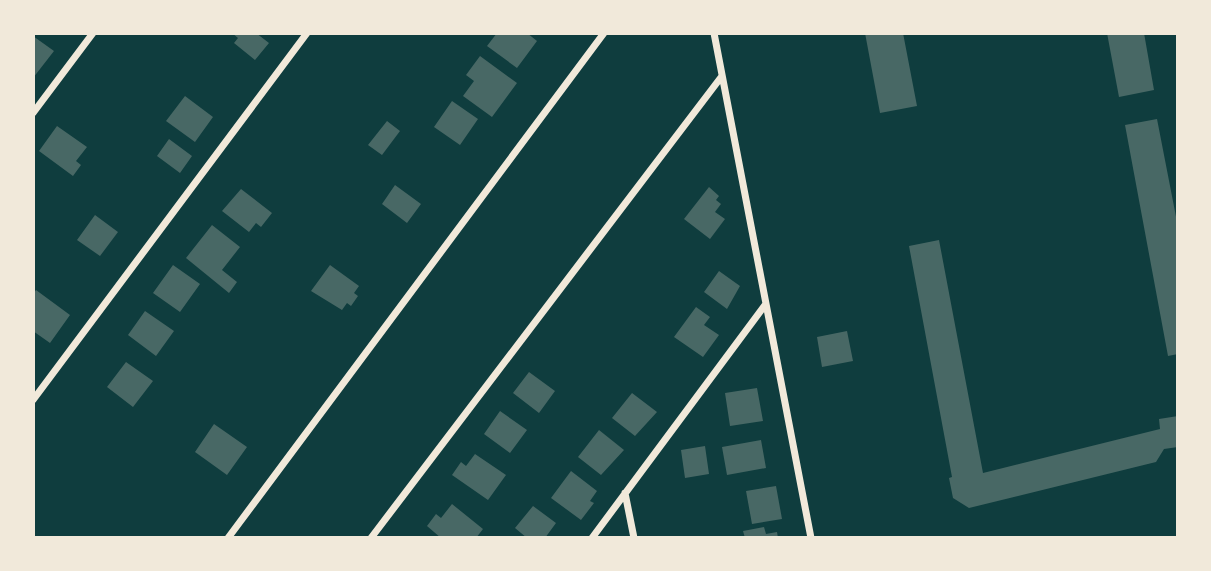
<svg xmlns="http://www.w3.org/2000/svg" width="1211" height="571" font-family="Montserrat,sans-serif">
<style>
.building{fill:#486865}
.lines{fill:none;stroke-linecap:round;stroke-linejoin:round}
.minor{stroke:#f1e9da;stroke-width:7}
</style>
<rect width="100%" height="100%" fill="#0f3d3e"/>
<path class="building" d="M 232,33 L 256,33 L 269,43 L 255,60 L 234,43 L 238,38 Z
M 497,33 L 527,33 L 537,41 L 517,68 L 487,46 Z
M 865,33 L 903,33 L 917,106 L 880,113 Z
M 1107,33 L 1144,33 L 1154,90 L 1119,97 Z
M 33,36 L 54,51 L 33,78 Z
M 480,56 L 517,83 L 492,117 L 463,96 L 474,81 L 466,75 Z
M 185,96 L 213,117 L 195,142 L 166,121 Z
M 452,101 L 478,119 L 460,145 L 434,127 Z
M 1157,119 L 1178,227 L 1178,354 L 1168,356 L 1125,125 Z
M 387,121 L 400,131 L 382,155 L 368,145 Z
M 57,126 L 87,147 L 76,161 L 81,165 L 73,176 L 39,151 Z
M 169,139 L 192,156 L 180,173 L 157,156 Z
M 395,185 L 421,204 L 407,223 L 382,204 Z
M 709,187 L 719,196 L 716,200 L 721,204 L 715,212 L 725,219 L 710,239 L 684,219 Z
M 241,189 L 272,213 L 261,227 L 256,223 L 249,232 L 222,211 Z
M 95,215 L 118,232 L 100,256 L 77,240 Z
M 212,225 L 240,247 L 222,270 L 237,282 L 229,293 L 186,258 Z
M 939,240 L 983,473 L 1160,429 L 1159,419 L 1178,416 L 1178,447 L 1164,449 L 1156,462 L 969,508 L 953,498 L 949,478 L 952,477 L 909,246 Z
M 173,265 L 200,284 L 180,312 L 153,293 Z
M 330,265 L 359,286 L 354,293 L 358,296 L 351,306 L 347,303 L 342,310 L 311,291 Z
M 719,271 L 740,286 L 727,309 L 704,292 Z
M 36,290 L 70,315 L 50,343 L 33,331 L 33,294 Z
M 696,307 L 710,317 L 704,325 L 719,335 L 703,357 L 674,337 Z
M 145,311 L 174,331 L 156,356 L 128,335 Z
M 847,331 L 853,361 L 822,367 L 817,337 Z
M 126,362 L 153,381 L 133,407 L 107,387 Z
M 529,372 L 555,391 L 539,413 L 513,393 Z
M 757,388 L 763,421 L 730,426 L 725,393 Z
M 632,393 L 657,412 L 635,436 L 612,418 Z
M 500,411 L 527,430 L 510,453 L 484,434 Z
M 214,424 L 247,447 L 227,475 L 195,452 Z
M 599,430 L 624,450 L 601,475 L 578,457 Z
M 761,440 L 766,468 L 727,475 L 722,447 Z
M 705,446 L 709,474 L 685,478 L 681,450 Z
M 475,454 L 506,475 L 488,500 L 452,475 L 461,462 L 466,466 Z
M 571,471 L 597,491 L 590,501 L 594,503 L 581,520 L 551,498 Z
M 776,486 L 782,519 L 752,524 L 746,491 Z
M 452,504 L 483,529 L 476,538 L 441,538 L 427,526 L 436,514 L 441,518 Z
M 533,506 L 556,523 L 545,538 L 527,538 L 515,528 Z
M 764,527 L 766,534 L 777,532 L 778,538 L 745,538 L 743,531 Z"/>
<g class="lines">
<path class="minor" d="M 714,33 L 811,538
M 33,113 L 93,33
M 33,400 L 307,33
M 625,493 L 634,538
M 228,538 L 604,33
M 371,538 L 722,76
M 592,538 L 765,305"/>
</g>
<rect width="1211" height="571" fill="none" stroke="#f1e9da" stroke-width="70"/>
</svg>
